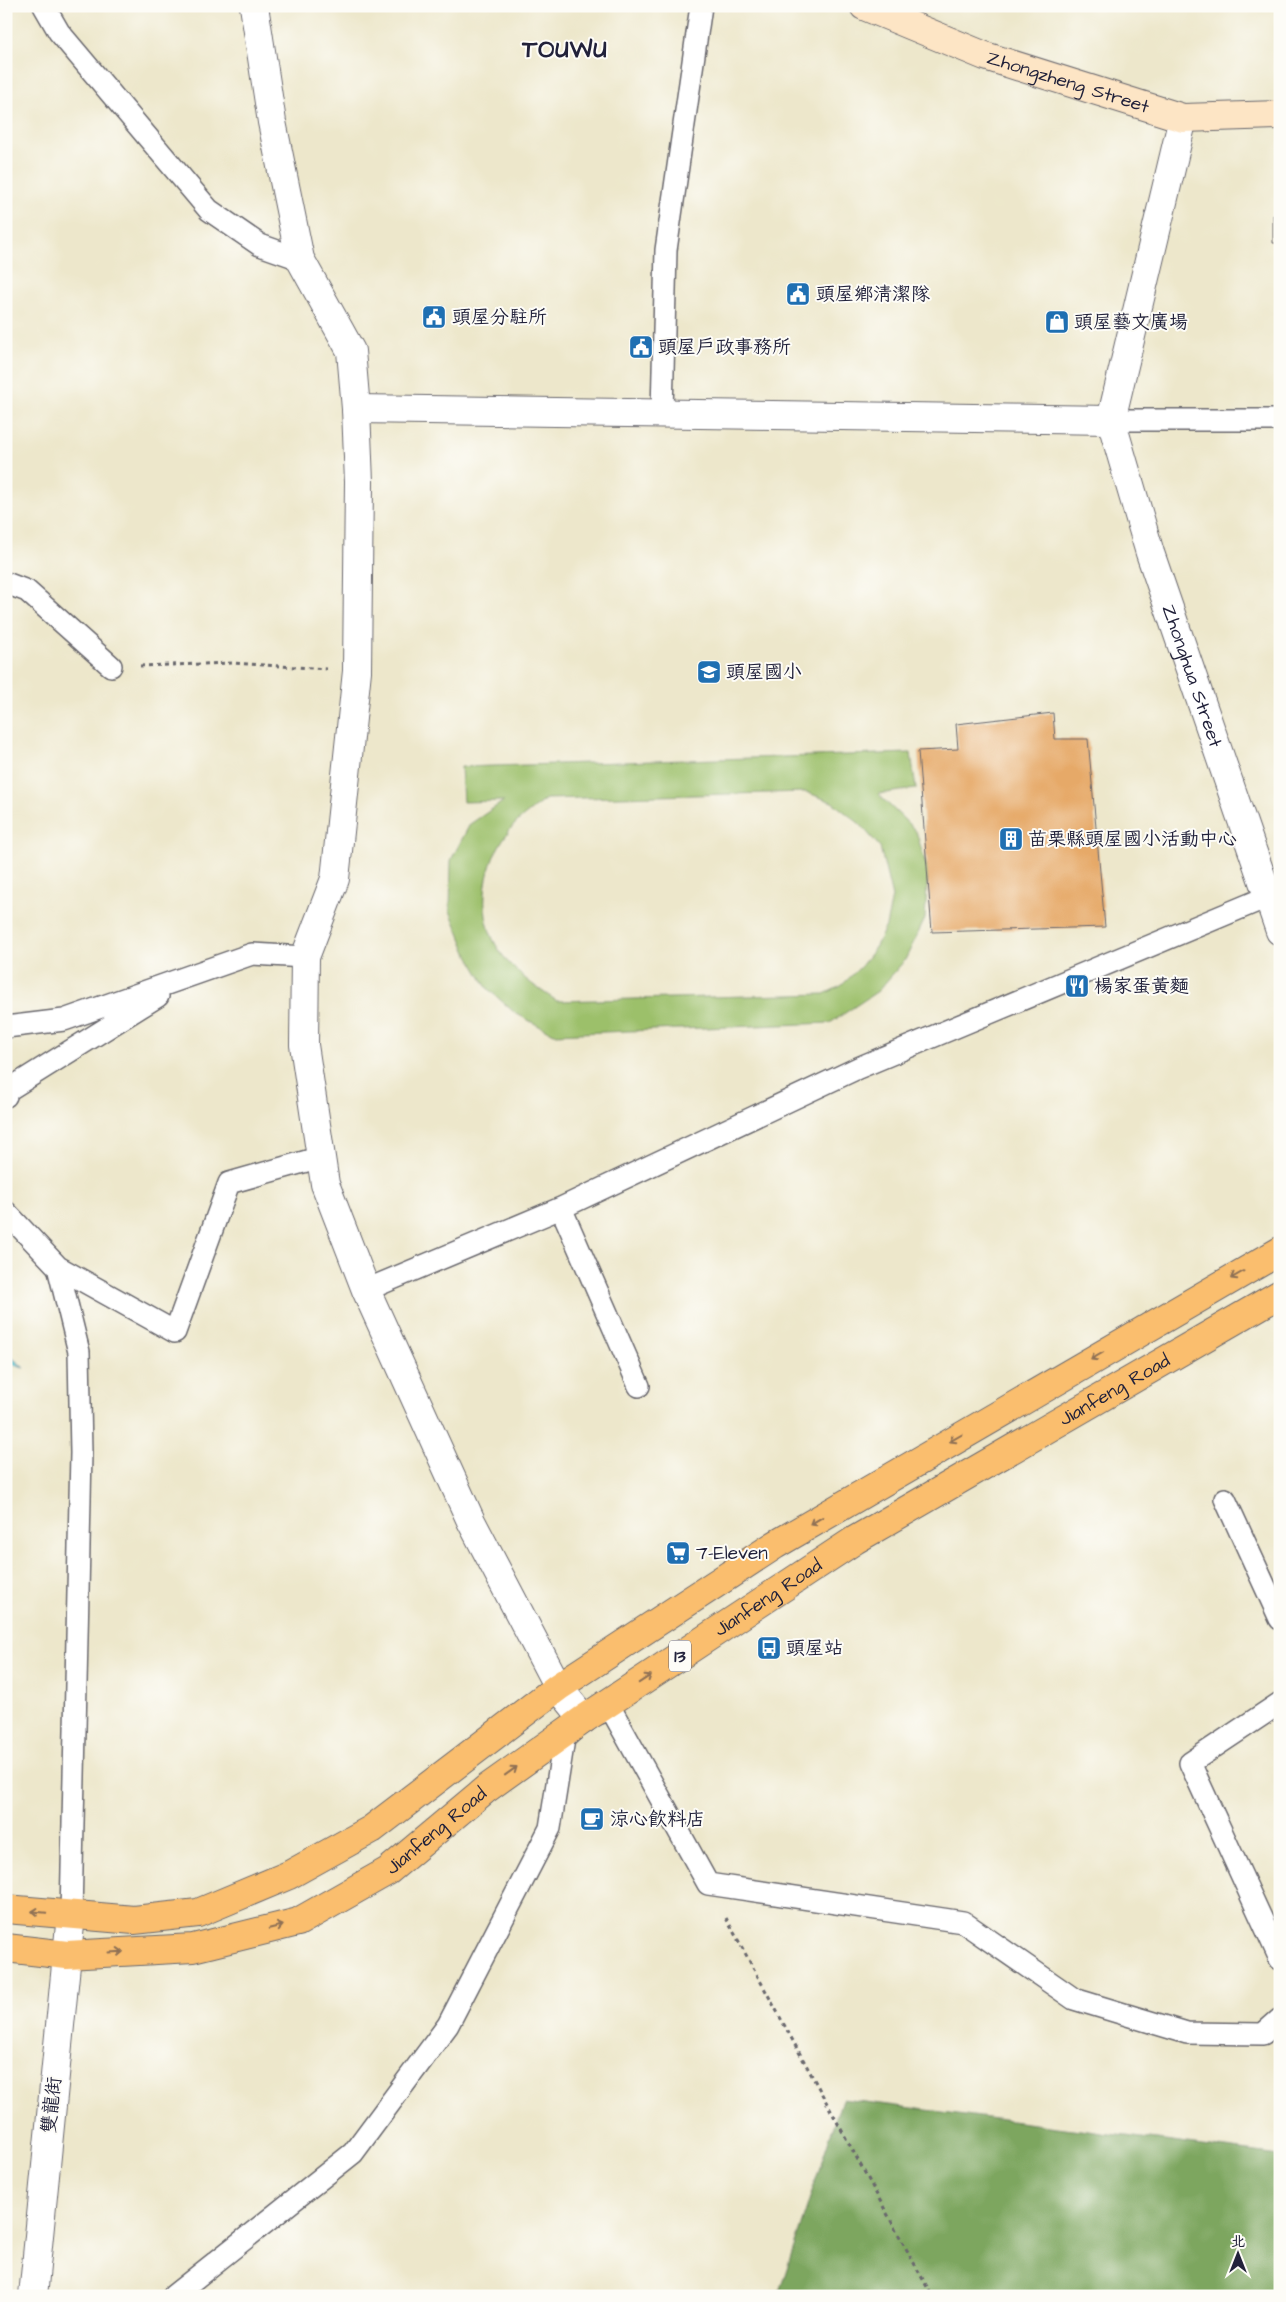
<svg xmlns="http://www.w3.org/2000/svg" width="1286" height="2302" font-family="'Architects Daughter','LXGW WenKai TC',sans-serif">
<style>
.green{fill:#9cc06a;stroke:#5f7152;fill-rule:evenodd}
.forest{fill:#7da65e;stroke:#50644c}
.water{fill:#50bdc9;stroke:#397082}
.building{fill:#e6a968}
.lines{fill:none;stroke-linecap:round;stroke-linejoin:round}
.lane-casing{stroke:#69676d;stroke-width:24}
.street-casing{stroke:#69676d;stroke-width:30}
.secondary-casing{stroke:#69676d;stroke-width:30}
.primary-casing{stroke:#69676d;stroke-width:30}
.path{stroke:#69676d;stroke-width:3;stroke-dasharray:4 4;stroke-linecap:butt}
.lane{stroke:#fff;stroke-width:21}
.street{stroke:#fff;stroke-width:28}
.secondary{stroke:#fde5c5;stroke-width:28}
.primary{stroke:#fabe6e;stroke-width:28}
.oneway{stroke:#8e7054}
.labels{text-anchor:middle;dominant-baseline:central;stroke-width:4;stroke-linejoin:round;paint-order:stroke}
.shield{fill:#fdfcf7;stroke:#646373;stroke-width:1}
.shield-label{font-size:18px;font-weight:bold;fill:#22223b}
.street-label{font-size:19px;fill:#22223b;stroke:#fdfcf7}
.poi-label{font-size:19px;fill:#22223b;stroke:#fdfcf7;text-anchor:start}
.district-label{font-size:24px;font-weight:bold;letter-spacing:1px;fill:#22223b;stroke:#fdfcf7}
</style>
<rect width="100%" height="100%" fill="#fdfcf7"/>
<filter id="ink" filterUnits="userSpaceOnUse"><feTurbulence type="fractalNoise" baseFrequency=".02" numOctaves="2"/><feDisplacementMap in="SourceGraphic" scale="10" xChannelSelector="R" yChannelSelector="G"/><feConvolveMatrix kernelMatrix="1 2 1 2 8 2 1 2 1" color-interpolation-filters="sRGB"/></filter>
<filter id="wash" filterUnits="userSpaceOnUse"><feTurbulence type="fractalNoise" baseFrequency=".0096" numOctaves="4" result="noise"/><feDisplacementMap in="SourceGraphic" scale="20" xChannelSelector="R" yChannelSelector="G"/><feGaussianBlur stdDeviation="1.12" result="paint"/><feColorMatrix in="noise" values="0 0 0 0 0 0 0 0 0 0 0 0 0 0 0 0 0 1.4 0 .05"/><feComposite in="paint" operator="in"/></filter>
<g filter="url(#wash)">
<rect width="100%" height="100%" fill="#ede7cb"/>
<path class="green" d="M 911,753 L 916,789 L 878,794 L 916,831 L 928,871 L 925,919 L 905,960 L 878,991 L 830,1023 L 554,1034 L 515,1013 L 487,988 L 468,955 L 450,911 L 451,860 L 470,824 L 504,801 L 463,802 L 461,767 ZM 806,792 L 832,802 L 860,824 L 880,847 L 892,897 L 886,926 L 876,946 L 862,965 L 841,986 L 824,994 L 557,1001 C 535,987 509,969 496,945 C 476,909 484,863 509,831 C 519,818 533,809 546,799 Z"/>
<path class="forest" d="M 842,2099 L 1280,2156 L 1280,2296 L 778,2296 Z"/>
<path class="water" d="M 6,1352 L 24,1368 L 6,1363 Z"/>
<g id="blocks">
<path class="building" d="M 1273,215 L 1280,215 L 1280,243 L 1273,243 Z
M 1053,713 L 1055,739 L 1088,739 L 1105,927 L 932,932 L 918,751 L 958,749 L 956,724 Z"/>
</g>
</g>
<g filter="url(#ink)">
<use href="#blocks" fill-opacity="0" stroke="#69676d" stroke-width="1"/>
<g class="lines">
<defs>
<path id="lane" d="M 44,6 L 59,32 L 209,210 L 260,245 L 300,259
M 662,412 L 666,250 L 701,6
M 1111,420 L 1280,420
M 6,583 L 27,591 L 111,666
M 6,1027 L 64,1020 L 252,954 L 305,957
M 6,1096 L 8,1090 L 158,996
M 561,1208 L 639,1386
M 6,1212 L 58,1267 L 79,1352 L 81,1453 L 71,1915
M 58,1267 L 175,1332 L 229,1183 L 321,1157
M 366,1290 L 561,1208 L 858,1068 L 1267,897
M 1225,1499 L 1280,1619
M 1280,1703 L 1190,1763 L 1280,1959
M 173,2296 L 353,2153 L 448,2025 L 550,1828 L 564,1739 L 584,1719 L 611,1709 L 708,1884 L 963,1922 L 1074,1999 L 1187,2033 L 1263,2034 L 1280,2019"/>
<g id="street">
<path d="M 254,6 L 272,122 L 300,259 L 351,351 L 356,409 L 359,482 L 357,671 L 335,879 L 305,957 L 304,1045 L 325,1184 L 366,1290 L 471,1521 L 558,1687 L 584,1719"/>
<path id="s1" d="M 1183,118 L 1111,420 L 1150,553 L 1280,931"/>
<path d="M 356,409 L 1111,420"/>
<path d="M 33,2296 L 71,1915"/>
</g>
<g id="secondary">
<path id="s2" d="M 864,6 L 985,56 L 1183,118 L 1280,115"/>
</g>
<g id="primary">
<path d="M 6,1909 L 134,1920 L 198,1913 L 289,1875 L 372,1829 L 558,1687 L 775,1545 L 1280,1251"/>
<path id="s3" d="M 6,1948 L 67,1955 L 193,1948 L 298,1922 L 388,1871 L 486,1789 L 584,1719 L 855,1540 L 1280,1294"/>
</g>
</defs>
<use href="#lane" class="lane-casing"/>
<use href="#street" class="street-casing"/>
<use href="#secondary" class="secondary-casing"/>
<use href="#primary" class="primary-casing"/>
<path class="path" d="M 140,666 L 233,663 L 326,669
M 726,1918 L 932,2296"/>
<use href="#lane" class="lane"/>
<use href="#street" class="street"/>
<use href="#secondary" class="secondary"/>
<use href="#primary" class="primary"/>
</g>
<defs><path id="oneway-shaft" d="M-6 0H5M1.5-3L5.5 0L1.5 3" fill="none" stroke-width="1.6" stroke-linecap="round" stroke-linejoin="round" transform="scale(1.25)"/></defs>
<g class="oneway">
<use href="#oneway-shaft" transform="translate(1237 1275) rotate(150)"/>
<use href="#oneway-shaft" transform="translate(1097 1356) rotate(150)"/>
<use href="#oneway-shaft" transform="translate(956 1438) rotate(150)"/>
<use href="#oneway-shaft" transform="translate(816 1521) rotate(149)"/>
<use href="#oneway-shaft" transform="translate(645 1679) rotate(-33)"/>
<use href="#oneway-shaft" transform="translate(511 1771) rotate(-36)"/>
<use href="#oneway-shaft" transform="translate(39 1912) rotate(-175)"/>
<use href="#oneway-shaft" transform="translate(276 1927) rotate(-14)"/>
<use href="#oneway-shaft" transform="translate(116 1952) rotate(-3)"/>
</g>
</g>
<defs>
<symbol id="civic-square" viewBox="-11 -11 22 22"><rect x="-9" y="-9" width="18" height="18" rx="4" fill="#1f6fb2" stroke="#fdfcf7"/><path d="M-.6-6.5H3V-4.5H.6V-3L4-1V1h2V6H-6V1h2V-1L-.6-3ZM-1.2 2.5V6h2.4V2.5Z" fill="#fff"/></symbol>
<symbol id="shop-square" viewBox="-11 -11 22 22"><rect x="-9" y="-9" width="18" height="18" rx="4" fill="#1f6fb2" stroke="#fdfcf7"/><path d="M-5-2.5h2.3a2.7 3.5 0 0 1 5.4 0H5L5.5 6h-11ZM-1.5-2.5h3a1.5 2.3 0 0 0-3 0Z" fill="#fff"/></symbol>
<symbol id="school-square" viewBox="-11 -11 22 22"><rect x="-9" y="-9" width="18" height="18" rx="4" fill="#1f6fb2" stroke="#fdfcf7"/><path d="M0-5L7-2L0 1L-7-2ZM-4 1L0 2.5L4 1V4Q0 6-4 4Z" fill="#fff"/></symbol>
<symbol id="building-square" viewBox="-11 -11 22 22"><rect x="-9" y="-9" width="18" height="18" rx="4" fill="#1f6fb2" stroke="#fdfcf7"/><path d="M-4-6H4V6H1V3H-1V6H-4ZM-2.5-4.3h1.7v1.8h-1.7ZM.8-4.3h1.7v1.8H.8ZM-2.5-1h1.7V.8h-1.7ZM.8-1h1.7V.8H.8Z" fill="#fff"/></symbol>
<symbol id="restaurant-square" viewBox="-11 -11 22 22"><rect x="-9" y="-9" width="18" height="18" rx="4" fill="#1f6fb2" stroke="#fdfcf7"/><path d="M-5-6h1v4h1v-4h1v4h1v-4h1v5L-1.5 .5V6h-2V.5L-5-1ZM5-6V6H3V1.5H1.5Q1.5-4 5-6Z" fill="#fff"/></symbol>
<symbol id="supermarket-square" viewBox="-11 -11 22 22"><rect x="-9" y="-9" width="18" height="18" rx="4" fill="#1f6fb2" stroke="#fdfcf7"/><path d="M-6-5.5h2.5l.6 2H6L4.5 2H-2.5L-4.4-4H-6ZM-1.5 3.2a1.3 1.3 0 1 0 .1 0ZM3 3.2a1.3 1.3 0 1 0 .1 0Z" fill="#fff"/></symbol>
<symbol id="bus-square" viewBox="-11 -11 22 22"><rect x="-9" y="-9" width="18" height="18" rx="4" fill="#1f6fb2" stroke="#fdfcf7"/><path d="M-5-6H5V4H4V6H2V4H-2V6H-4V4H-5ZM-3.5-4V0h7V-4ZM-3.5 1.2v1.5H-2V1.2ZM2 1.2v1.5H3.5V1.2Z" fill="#fff"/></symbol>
<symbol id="cafe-square" viewBox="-11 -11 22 22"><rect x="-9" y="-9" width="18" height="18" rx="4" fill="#1f6fb2" stroke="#fdfcf7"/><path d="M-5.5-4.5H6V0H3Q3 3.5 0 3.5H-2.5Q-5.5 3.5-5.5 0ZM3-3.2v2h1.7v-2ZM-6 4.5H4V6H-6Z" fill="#fff"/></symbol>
</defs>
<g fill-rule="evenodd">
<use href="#civic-square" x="784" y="280" width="28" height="28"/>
<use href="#civic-square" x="420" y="303" width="28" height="28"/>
<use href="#shop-square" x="1043" y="308" width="28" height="28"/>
<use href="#civic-square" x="627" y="333" width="28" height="28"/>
<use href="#school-square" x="695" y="658" width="28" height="28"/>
<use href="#building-square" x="997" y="825" width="28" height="28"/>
<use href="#restaurant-square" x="1063" y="972" width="28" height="28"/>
<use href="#supermarket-square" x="664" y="1539" width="28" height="28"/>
<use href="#bus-square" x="755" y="1634" width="28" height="28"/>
<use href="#cafe-square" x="578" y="1805" width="28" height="28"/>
</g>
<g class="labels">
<rect class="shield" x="669" y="1640.5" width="22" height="31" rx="4"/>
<g class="shield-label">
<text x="680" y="1656">13</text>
</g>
<g class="street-label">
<text stroke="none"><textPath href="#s2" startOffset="218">Zhongzheng Street</textPath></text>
<text stroke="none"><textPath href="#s1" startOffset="579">Zhonghua Street</textPath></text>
<text stroke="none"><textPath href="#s3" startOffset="1272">Jianfeng Road</textPath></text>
<text stroke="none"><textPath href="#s3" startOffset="868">Jianfeng Road</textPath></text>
<text stroke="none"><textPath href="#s3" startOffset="462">Jianfeng Road</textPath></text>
<text transform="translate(52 2105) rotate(-84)">雙龍街</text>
</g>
<g class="poi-label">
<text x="816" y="294">頭屋鄉清潔隊</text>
<text x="452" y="317">頭屋分駐所</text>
<text x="1074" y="322">頭屋藝文廣場</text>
<text x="658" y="347">頭屋戶政事務所</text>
<text x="726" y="672">頭屋國小</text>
<text x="1028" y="839">苗栗縣頭屋國小活動中心</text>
<text x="1094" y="986">楊家蛋黃麵</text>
<text x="696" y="1553">7-Eleven</text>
<text x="786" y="1648">頭屋站</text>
<text x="610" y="1819">涼心飲料店</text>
</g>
<g class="district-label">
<text x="565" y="50">TOUWU</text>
</g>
</g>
<rect width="1286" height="2302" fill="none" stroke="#fdfcf7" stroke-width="25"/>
<g transform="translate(1238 2254)" stroke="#fdfcf7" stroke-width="4" paint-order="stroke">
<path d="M0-4L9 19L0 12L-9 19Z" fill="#22223b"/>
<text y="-8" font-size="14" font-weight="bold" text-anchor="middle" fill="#22223b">北</text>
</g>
</svg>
